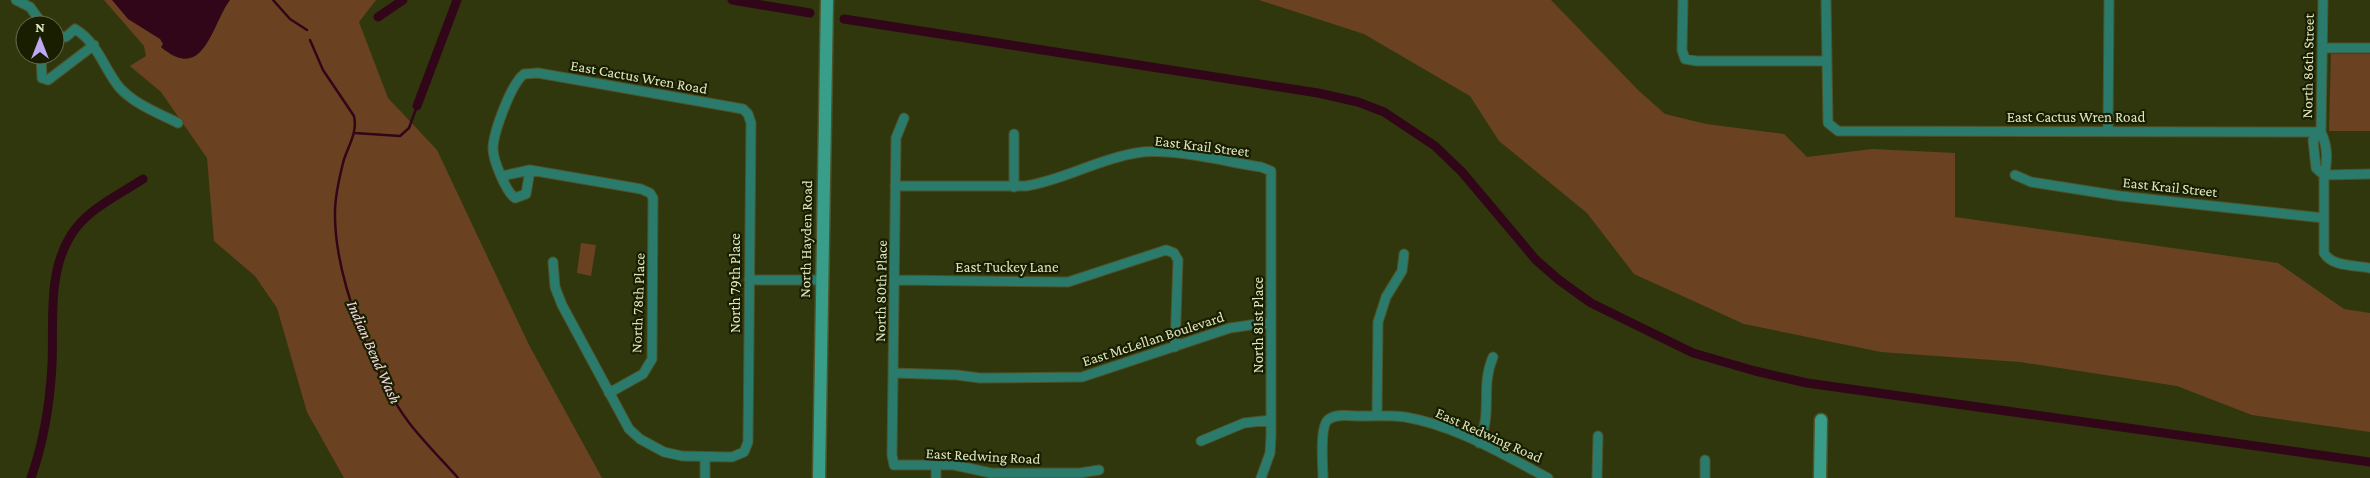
<svg xmlns="http://www.w3.org/2000/svg" width="2370" height="478" font-family="'Crimson Pro',serif">
<style>
.green{fill:#6b4221}
.water{fill:#310619}
.lines{fill:none;stroke-linecap:round;stroke-linejoin:round}
.stream{stroke:#310619;stroke-width:2.5}
.canal{stroke:#310619;stroke-width:9}
.street-casing{stroke:#4d532a;stroke-width:11}
.secondary-casing{stroke:#4d532a;stroke-width:15}
.street{stroke:#2a7b6b;stroke-width:9}
.secondary{stroke:#389e8a;stroke-width:12}
.labels{text-anchor:middle;dominant-baseline:central;stroke-width:4.5;stroke-linejoin:round;paint-order:stroke}
.street-label{font-size:15px;fill:#dee7c0;stroke:#191e00}
.water-label{font-size:16px;font-style:italic;fill:#f4dae2;stroke:#191e00}
</style>
<rect width="100%" height="100%" fill="#31370d"/>
<path class="green" d="M 104,0 L 376,0 L 359,22 L 388,98 L 437,150 L 529,345 L 602,478 L 344,478 L 307,412 L 277,308 L 255,276 L 214,241 L 207,158 L 161,92 L 130,66 L 146,56 L 144,46 Z
M 1259,0 L 1551,0 L 1639,91 L 1665,114 L 1706,124 L 1784,134 L 1807,157 L 1872,149 L 1955,153 L 1955,217 L 2278,263 L 2344,309 L 2370,313 L 2370,432 L 2252,415 L 2177,386 L 2020,362 L 1881,352 L 1744,324 L 1634,274 L 1587,213 L 1499,141 L 1470,96 L 1364,34 Z
M 2331,54 L 2370,54 L 2370,131 L 2329,131 Z
M 581,243 L 596,245 L 591,276 L 577,273 Z"/>
<path class="water" d="M 112,0 L 230,0 C 212,24 204,84 161,47 L 163,44 L 160,39 L 128,19 Z"/>
<g class="lines">
<path class="stream" d="M 273,0 L 290,19 L 307,30
M 310,40 L 323,70 L 354,116 C 358,134 347,147 343,163 C 339,179 335,196 335,212 C 334,275 372,374 410,424 C 425,443 442,460 458,478
M 355,133 L 400,136 L 409,128 L 417,106"/>
<path class="canal" d="M 732,0 L 810,13
M 378,17 L 403,0
M 844,19 L 1318,93 L 1358,102 L 1384,112 L 1435,146 L 1462,172 L 1536,260 L 1559,280 L 1591,303 L 1693,353 L 1755,371 L 1807,383 L 2370,462
M 417,106 L 457,0
M 31,478 C 43,444 50,402 52,365 C 54,323 47,273 71,235 C 87,209 119,195 143,179"/>
<defs>
<path id="street" d="M 16,0 L 30,7 L 43,25
M 1683,0 L 1682,50 L 1685,59 L 1697,61 L 1826,61
M 1826,0 L 1828,123 L 1838,131 L 2321,132
M 2323,0 L 2321,132 C 2327,145 2328,161 2324,175 L 2324,253 C 2332,267 2355,265 2370,268
M 55,36 L 66,37 L 75,29 C 98,43 103,67 119,87 C 134,104 158,113 178,123
M 2322,48 L 2370,48
M 41,55 L 42,78 L 48,80 L 94,45
M 904,118 L 896,138 L 892,455 L 894,465 L 954,465 L 991,473 L 1080,473 L 1099,470
M 2108,131 L 2109,0
M 2321,132 L 2313,140 L 2316,168 L 2324,175
M 530,170 L 526,194 L 515,198 C 506,192 493,160 493,149 C 493,133 511,84 524,74 L 538,73 L 743,109 L 748,114 L 751,123 L 748,442 L 744,452 L 732,457 L 682,456 L 664,452 L 640,439 L 629,429 L 562,305 L 555,287 L 553,262
M 2015,175 L 2031,182 L 2120,196 L 2324,218
M 2324,175 L 2370,174
M 502,176 L 530,170 L 641,189 L 650,193 L 653,198 L 652,359 L 643,374 L 609,393
M 895,186 L 1026,186 C 1064,180 1098,159 1136,153 C 1171,147 1226,162 1261,167 L 1271,171 L 1271,437 L 1270,453 L 1261,478
M 1014,187 L 1014,134
M 749,280 L 821,280
M 895,280 L 1068,282 L 1166,250 L 1174,253 L 1178,260 L 1175,347
M 894,373 L 957,375 L 980,378 L 1082,377 L 1230,328 L 1271,322
M 1377,416 L 1378,322 L 1386,297 L 1402,271 L 1404,254
M 1201,441 L 1244,423 L 1271,420
M 1479,443 C 1493,412 1480,387 1493,357
M 1705,460 L 1705,478
M 936,466 L 936,478
M 705,478 L 705,457
M 1323,478 C 1323,466 1319,425 1329,419 C 1337,413 1350,416 1359,416 C 1374,416 1390,415 1405,417 C 1455,425 1504,455 1548,478
M 1597,478 L 1598,436"/>
<path id="secondary" d="M 819,478 L 827,0
M 1820,478 L 1821,420"/>
</defs>
<use href="#street" class="street-casing"/>
<use href="#secondary" class="secondary-casing"/>
<use href="#street" class="street"/>
<use href="#secondary" class="secondary"/>
</g>
<g class="labels">
<g class="street-label">
<text transform="translate(2308 66) rotate(-89)">North 86th Street</text>
<text transform="translate(639 77) rotate(10)">East Cactus Wren Road</text>
<text x="2076" y="117">East Cactus Wren Road</text>
<text transform="translate(1202 146) rotate(7)">East Krail Street</text>
<text transform="translate(2170 187) rotate(6)">East Krail Street</text>
<text transform="translate(806 239) rotate(-89)">North Hayden Road</text>
<text x="1007" y="267">East Tuckey Lane</text>
<text transform="translate(735 283) rotate(-90)">North 79th Place</text>
<text transform="translate(881 291) rotate(-89)">North 80th Place</text>
<text transform="translate(638 303) rotate(-88)">North 78th Place</text>
<text transform="translate(1258 325) rotate(-90)">North 81st Place</text>
<text transform="translate(1153 339) rotate(-18)">East McLellan Boulevard</text>
<text transform="translate(1489 435) rotate(24)">East Redwing Road</text>
<text transform="translate(983 456) rotate(3)">East Redwing Road</text>
</g>
<g class="water-label">
<text transform="translate(374 352) rotate(66)">Indian Bend Wash</text>
</g>
</g>
<g transform="translate(40 40)"><circle r="24" fill="#191e00" stroke="#686e4d"/>
<path d="M0-4L9 19L0 12L-9 19Z" fill="#bfa9f4"/>
<text y="-8" font-size="14" font-weight="bold" text-anchor="middle" fill="#dee7c0">N</text>
</g>
</svg>
